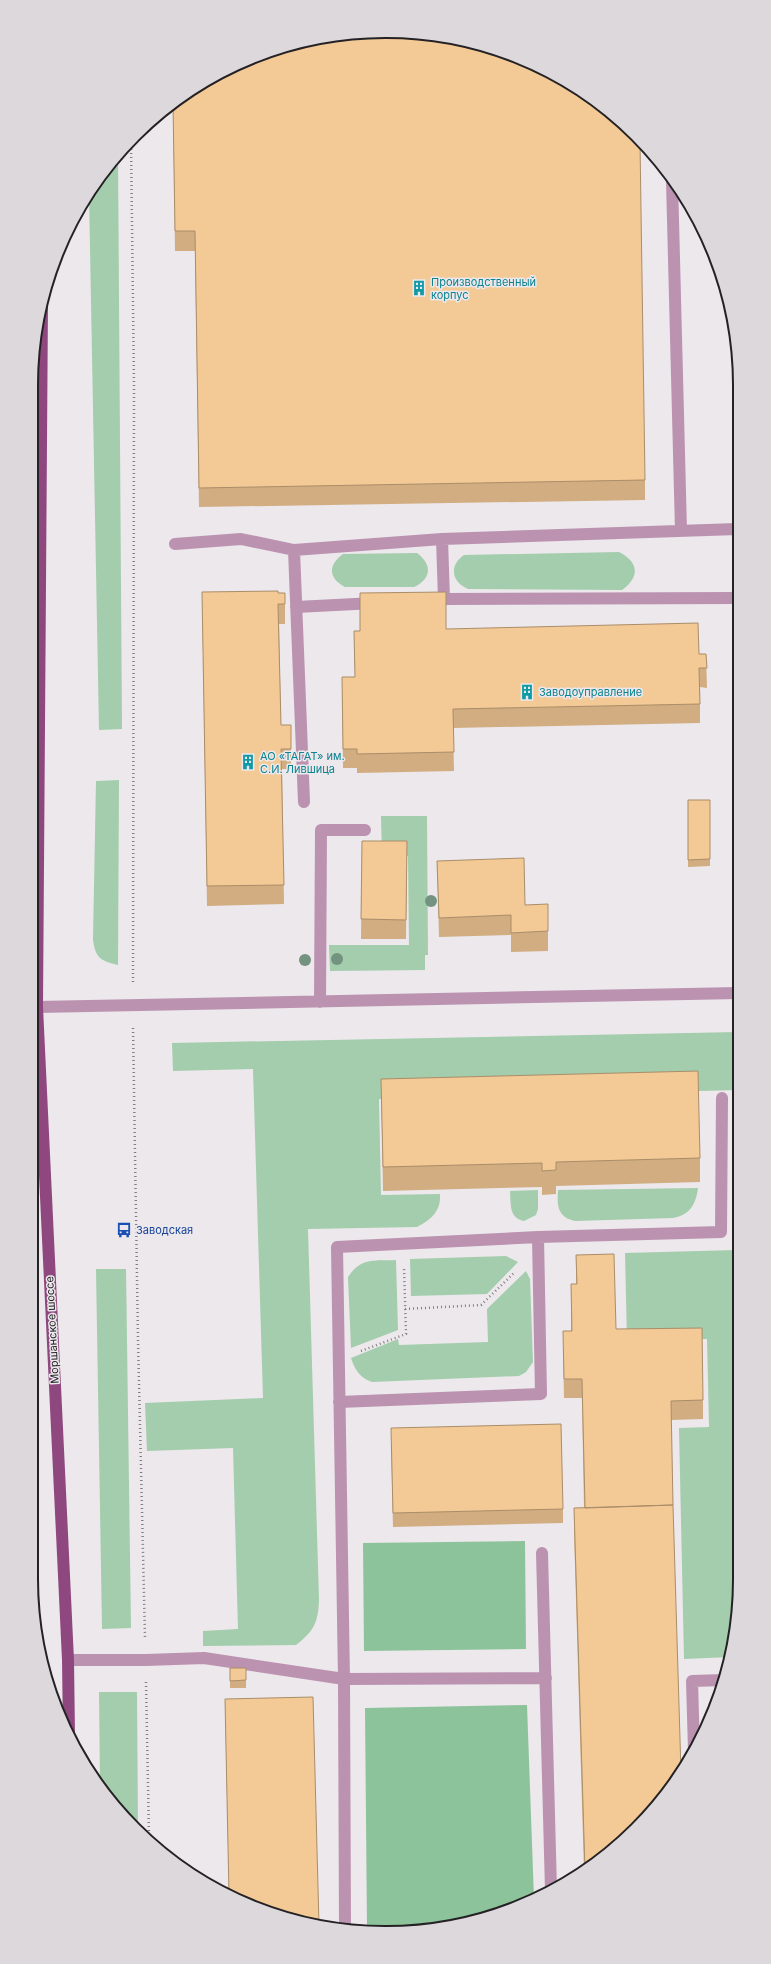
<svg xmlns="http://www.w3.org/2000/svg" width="771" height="1964" font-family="Inter,sans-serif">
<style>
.green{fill:#a3cdac}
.forest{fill:#8dc39a}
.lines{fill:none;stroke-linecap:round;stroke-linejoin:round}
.path{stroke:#807e80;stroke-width:2.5;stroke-dasharray:1 3;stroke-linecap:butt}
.lane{stroke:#bb92b0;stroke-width:12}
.primary{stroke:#8f487f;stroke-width:12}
.tree{fill:#739380}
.wall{fill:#d1ad81}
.building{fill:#f3c996;stroke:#aa8d69}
.labels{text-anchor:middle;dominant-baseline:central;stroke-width:3;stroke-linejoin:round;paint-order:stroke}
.culture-label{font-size:11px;fill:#0d838f;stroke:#ece8ec;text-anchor:start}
.transit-label{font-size:11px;fill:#164399;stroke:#ece8ec;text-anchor:start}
.street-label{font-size:11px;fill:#242224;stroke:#ece8ec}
.rim{fill:none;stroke:#242224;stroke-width:2}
</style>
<rect width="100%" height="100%" fill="#ece8ec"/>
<path class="green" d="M 118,155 L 122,729 L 99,730 L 89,194 L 104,170 Z
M 619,552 C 639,562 640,577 622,590 L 468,589 C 451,582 449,565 464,555 Z
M 417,553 C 433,565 431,579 414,587 L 345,587 C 328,578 328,565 343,554 Z
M 119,780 L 118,965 C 101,961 95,958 93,939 L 96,781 Z
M 381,816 L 427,816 L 428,955 L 425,955 L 425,970 L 330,971 L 329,945 L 409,945 L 408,856 L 382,856 Z
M 739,1032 L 739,1090 L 379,1099 L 381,1195 L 440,1194 C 441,1211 432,1219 417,1227 L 308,1229 L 319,1600 C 318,1623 314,1631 296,1645 L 203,1646 L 203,1631 L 238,1629 L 233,1448 L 147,1451 L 145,1403 L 263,1398 L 253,1069 L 173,1071 L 172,1043 Z
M 31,1082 L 40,1082 L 39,1153 L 31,1164 Z
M 735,1165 L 739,1165 L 740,1578 L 730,1657 L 684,1659 L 679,1428 L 709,1427 L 707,1339 L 627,1341 L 625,1253 L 736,1250 Z
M 698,1188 C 696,1204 690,1215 673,1218 L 575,1221 C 557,1217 557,1205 558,1190 Z
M 538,1190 L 538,1209 L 536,1215 L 524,1221 C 509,1218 511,1205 510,1191 Z
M 506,1256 L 518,1262 L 487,1294 L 411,1296 L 410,1259 Z
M 396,1260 L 398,1330 L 351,1348 L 348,1277 C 361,1257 374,1261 396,1260 Z
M 96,1269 L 126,1269 L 131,1628 L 102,1629 Z
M 526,1271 L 530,1279 L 533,1362 L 526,1372 L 519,1376 L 372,1382 C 360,1378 355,1370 351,1358 L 398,1339 L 399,1345 L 488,1342 L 487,1309 Z
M 99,1692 L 137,1692 L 138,1828 L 119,1812 L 100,1786 Z"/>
<path class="forest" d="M 525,1541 L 526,1649 L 364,1651 L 363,1543 Z
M 527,1705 L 534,1899 L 521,1906 L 455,1926 L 367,1929 L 365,1708 Z"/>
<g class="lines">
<path class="path" d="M 131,141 L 134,386 L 133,983
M 133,1028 L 138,1340 L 145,1637
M 405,1309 L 481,1305 L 515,1272
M 361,1351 L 406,1334 L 404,1267
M 146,1682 L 149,1837"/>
<path class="lane" d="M 672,181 L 681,531
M 442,539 L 444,599 L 738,598
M 175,544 L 241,539 L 294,550 L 442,539 L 737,529
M 294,550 L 304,802
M 296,607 L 375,603
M 320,1002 L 321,830 L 365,830
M 37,1007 L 739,993
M 339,1402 L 541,1394 L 538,1237
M 542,1553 L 551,1890
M 68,1660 L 146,1660 L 204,1658 L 344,1679 L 546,1678
M 694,1750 L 692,1681 L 724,1680
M 345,1930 L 344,1679 L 337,1247 L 538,1237 L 721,1232 L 722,1098"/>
<path class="primary" d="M 42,301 L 37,1007 L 68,1660 L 69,1735"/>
</g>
<g class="tree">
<circle cx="431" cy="901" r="6"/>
<circle cx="337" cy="959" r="6"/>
<circle cx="305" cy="960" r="6"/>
</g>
<path class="wall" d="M 173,104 L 645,480 L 645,500 L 199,507 L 195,251 L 175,251 Z
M 202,592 L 285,593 L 285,624 L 279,624 L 281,725 L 291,749 L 291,769 L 282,769 L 284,904 L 207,906 Z
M 360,593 L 446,629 L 699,654 L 706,654 L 707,688 L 700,687 L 700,723 L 453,728 L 454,771 L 357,773 L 357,768 L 343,768 L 342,677 L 355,677 L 354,631 L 360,631 Z
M 688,800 L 710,800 L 710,866 L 688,867 Z
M 362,841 L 407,841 L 406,939 L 361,939 Z
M 437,861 L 525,905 L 548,931 L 548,951 L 511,952 L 511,935 L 439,937 Z
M 381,1079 L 700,1158 L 700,1182 L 556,1186 L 556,1194 L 542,1195 L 542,1187 L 383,1191 Z
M 576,1255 L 616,1329 L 703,1400 L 703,1419 L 671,1420 L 667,1794 L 584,1872 L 574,1532 L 574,1508 L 584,1508 L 582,1398 L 564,1398 L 563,1350 L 571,1331 L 571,1284 L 576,1284 Z
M 391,1442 L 563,1509 L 563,1523 L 393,1527 Z
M 230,1668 L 246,1668 L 246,1688 L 230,1688 Z
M 225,1699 L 272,1914 L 229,1895 Z"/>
<path class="building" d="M 409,32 L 477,43 L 582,91 L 640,142 L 645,480 L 199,488 L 195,231 L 175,231 L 173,104 L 208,78 L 272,50 L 339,34 Z
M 278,591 L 278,593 L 285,593 L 285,604 L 278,604 L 281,725 L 291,725 L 291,749 L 281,749 L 284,885 L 207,886 L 202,592 Z
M 446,592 L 446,629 L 698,623 L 699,654 L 706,654 L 707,668 L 699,668 L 700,704 L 453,709 L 454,752 L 357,754 L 357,749 L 343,749 L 342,677 L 355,677 L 354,631 L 360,631 L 360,593 Z
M 688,800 L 710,800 L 710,859 L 688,860 Z
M 362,841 L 407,841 L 406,920 L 361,919 Z
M 524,858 L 525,905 L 548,904 L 548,931 L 511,933 L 511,915 L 439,918 L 437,861 Z
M 698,1071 L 700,1158 L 556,1162 L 556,1170 L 542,1171 L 542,1163 L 383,1167 L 381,1079 Z
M 614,1254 L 616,1329 L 702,1328 L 703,1400 L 671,1401 L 673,1505 L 585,1508 L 582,1379 L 564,1379 L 563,1331 L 572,1331 L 571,1284 L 577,1284 L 576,1255 Z
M 561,1424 L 563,1509 L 393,1513 L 391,1428 Z
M 673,1505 L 681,1772 L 667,1794 L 585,1871 L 574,1508 Z
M 230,1668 L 246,1668 L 246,1680 L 230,1681 Z
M 313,1697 L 319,1925 L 272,1914 L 229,1895 L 225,1699 Z"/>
<defs>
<symbol id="building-bare" viewBox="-9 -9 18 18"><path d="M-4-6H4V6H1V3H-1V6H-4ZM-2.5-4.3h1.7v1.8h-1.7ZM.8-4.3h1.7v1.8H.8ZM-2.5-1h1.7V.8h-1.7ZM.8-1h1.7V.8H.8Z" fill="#0f9aa8" stroke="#ece8ec" stroke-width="2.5" paint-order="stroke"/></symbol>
<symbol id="bus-bare" viewBox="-9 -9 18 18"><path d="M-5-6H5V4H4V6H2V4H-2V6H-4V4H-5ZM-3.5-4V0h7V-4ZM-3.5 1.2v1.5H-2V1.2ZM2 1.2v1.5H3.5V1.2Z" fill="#1a4fb4" stroke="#ece8ec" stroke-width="2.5" paint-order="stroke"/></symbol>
</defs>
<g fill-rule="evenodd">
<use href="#building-bare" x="408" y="277" width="22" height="22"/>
<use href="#building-bare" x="516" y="681" width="22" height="22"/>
<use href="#building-bare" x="237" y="751" width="22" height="22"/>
<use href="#bus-bare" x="113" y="1219" width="22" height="22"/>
</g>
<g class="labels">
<g class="culture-label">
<text x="431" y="282">Производственный<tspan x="431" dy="13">корпус</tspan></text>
<text x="539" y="692">Заводоуправление</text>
<text x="260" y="756">АО «ТАГАТ» им.<tspan x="260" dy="13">С.И. Лившица</tspan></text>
</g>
<g class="transit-label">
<text x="136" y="1230">Заводская</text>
</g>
<g class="street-label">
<text transform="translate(52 1330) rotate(-93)">Моршанское шоссе</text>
</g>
</g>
<path d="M0 0H771V1964H0ZM385 38H386A347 347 0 0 1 733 385V1579A347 347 0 0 1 386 1926H385A347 347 0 0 1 38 1579V385A347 347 0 0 1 385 38Z" fill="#dcd8dc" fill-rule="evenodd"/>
<path class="rim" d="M385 38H386A347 347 0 0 1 733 385V1579A347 347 0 0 1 386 1926H385A347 347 0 0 1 38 1579V385A347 347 0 0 1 385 38Z"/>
</svg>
